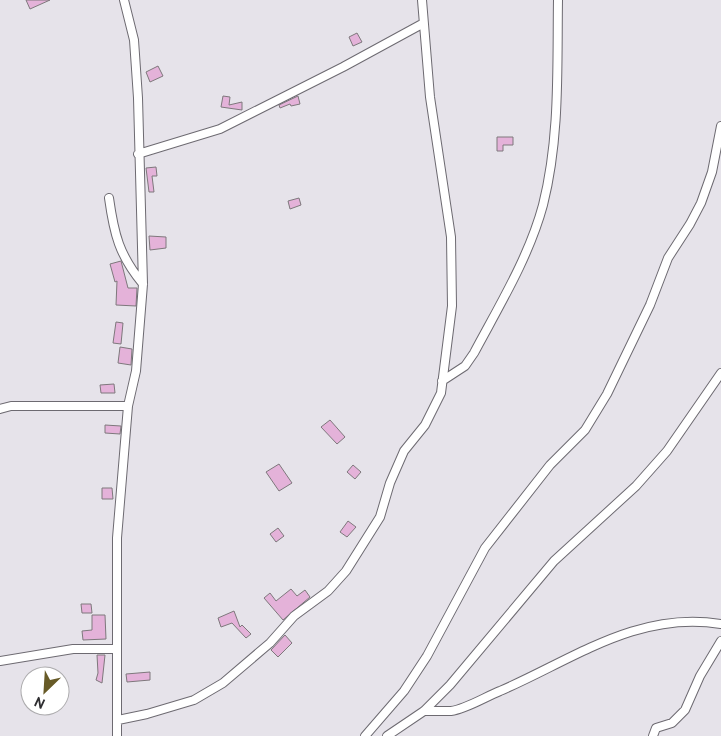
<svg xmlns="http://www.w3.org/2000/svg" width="721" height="736" font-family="Overpass,sans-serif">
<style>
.building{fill:#e4b2d9;stroke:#7e787c}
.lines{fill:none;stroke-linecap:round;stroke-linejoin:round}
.minor-casing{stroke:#6d6a71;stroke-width:10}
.minor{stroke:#fff;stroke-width:8}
</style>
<rect width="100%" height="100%" fill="#e6e3ea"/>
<path class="building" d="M 26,0 L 50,0 L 30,9 Z
M 357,33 L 362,42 L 353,46 L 349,37 Z
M 158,66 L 163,76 L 150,82 L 146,72 Z
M 223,96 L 230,97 L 229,105 L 242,102 L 242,110 L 221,107 Z
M 298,96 L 300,104 L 291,106 L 290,104 L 280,108 L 279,105 Z
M 497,137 L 513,137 L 513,145 L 503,145 L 503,151 L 497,151 Z
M 156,167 L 157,176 L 152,176 L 154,192 L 149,192 L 146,168 Z
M 299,198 L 301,205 L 290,209 L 288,201 Z
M 149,236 L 166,237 L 166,248 L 150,250 Z
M 121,261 L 128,288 L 137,288 L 136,306 L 116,305 L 117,281 L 115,282 L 110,264 Z
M 116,322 L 123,323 L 121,344 L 113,343 Z
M 120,347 L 132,349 L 131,365 L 118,363 Z
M 114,384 L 115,393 L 101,393 L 100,385 Z
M 330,420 L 345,437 L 337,444 L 321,427 Z
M 105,425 L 121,426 L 120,434 L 105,433 Z
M 279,464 L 292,483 L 279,491 L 266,472 Z
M 353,465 L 361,472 L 355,479 L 347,472 Z
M 102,488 L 112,488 L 113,499 L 102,499 Z
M 348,521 L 356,527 L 347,537 L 340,532 Z
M 278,528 L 284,536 L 276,542 L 270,534 Z
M 291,589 L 297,596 L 305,590 L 310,597 L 283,620 L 264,598 L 270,593 L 276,601 Z
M 81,604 L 91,604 L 92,613 L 82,613 Z
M 234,611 L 240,627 L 242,625 L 251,634 L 246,638 L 232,623 L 221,627 L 218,618 Z
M 92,615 L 105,615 L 106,639 L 83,640 L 82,631 L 92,630 Z
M 285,635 L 292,643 L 278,657 L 271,650 Z
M 97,655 L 105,655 L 102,683 L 96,680 L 98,673 Z
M 150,672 L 150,680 L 127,682 L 126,674 Z"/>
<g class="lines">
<defs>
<path id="minor" d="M 138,154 L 220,129 L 343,67 L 422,24
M 109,198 C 114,234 119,255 143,284
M 442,381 L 465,366 L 474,353 C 499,306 529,257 543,205 C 560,138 557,68 558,0
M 0,409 L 11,406 L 128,406
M 0,661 L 73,649 L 117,649
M 424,711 C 433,711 442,711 451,711 C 466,709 485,697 500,691 C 572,660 638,610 721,624
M 118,720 L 147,714 L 194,700 L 223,683 L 270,643 L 294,616 L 328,591 L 346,571 L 380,517 L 390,483 L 404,451 L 425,425 L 441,393 L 452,306 L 451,237 L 430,97 L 422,0
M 117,736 L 117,538 L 128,406 L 136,371 L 143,284 L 138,98 L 134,40 L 124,0
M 365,736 L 404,691 L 427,656 L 485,548 L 550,465 L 585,430 L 607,394 L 650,305 L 668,258 L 690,224 L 701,203 L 712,172 L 721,126
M 387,736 L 424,711 L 450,685 L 554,561 L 636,486 L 667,451 L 721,373
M 653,736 L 656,728 L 672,723 L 685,710 L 700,676 L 721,641"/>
</defs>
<use href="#minor" class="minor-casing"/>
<use href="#minor" class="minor"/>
</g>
<g transform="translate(45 691) rotate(205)"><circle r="24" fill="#ffffff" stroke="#acabad"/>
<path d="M0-4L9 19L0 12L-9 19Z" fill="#675a27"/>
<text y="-8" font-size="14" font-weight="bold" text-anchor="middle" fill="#2f2e31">N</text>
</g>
</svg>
